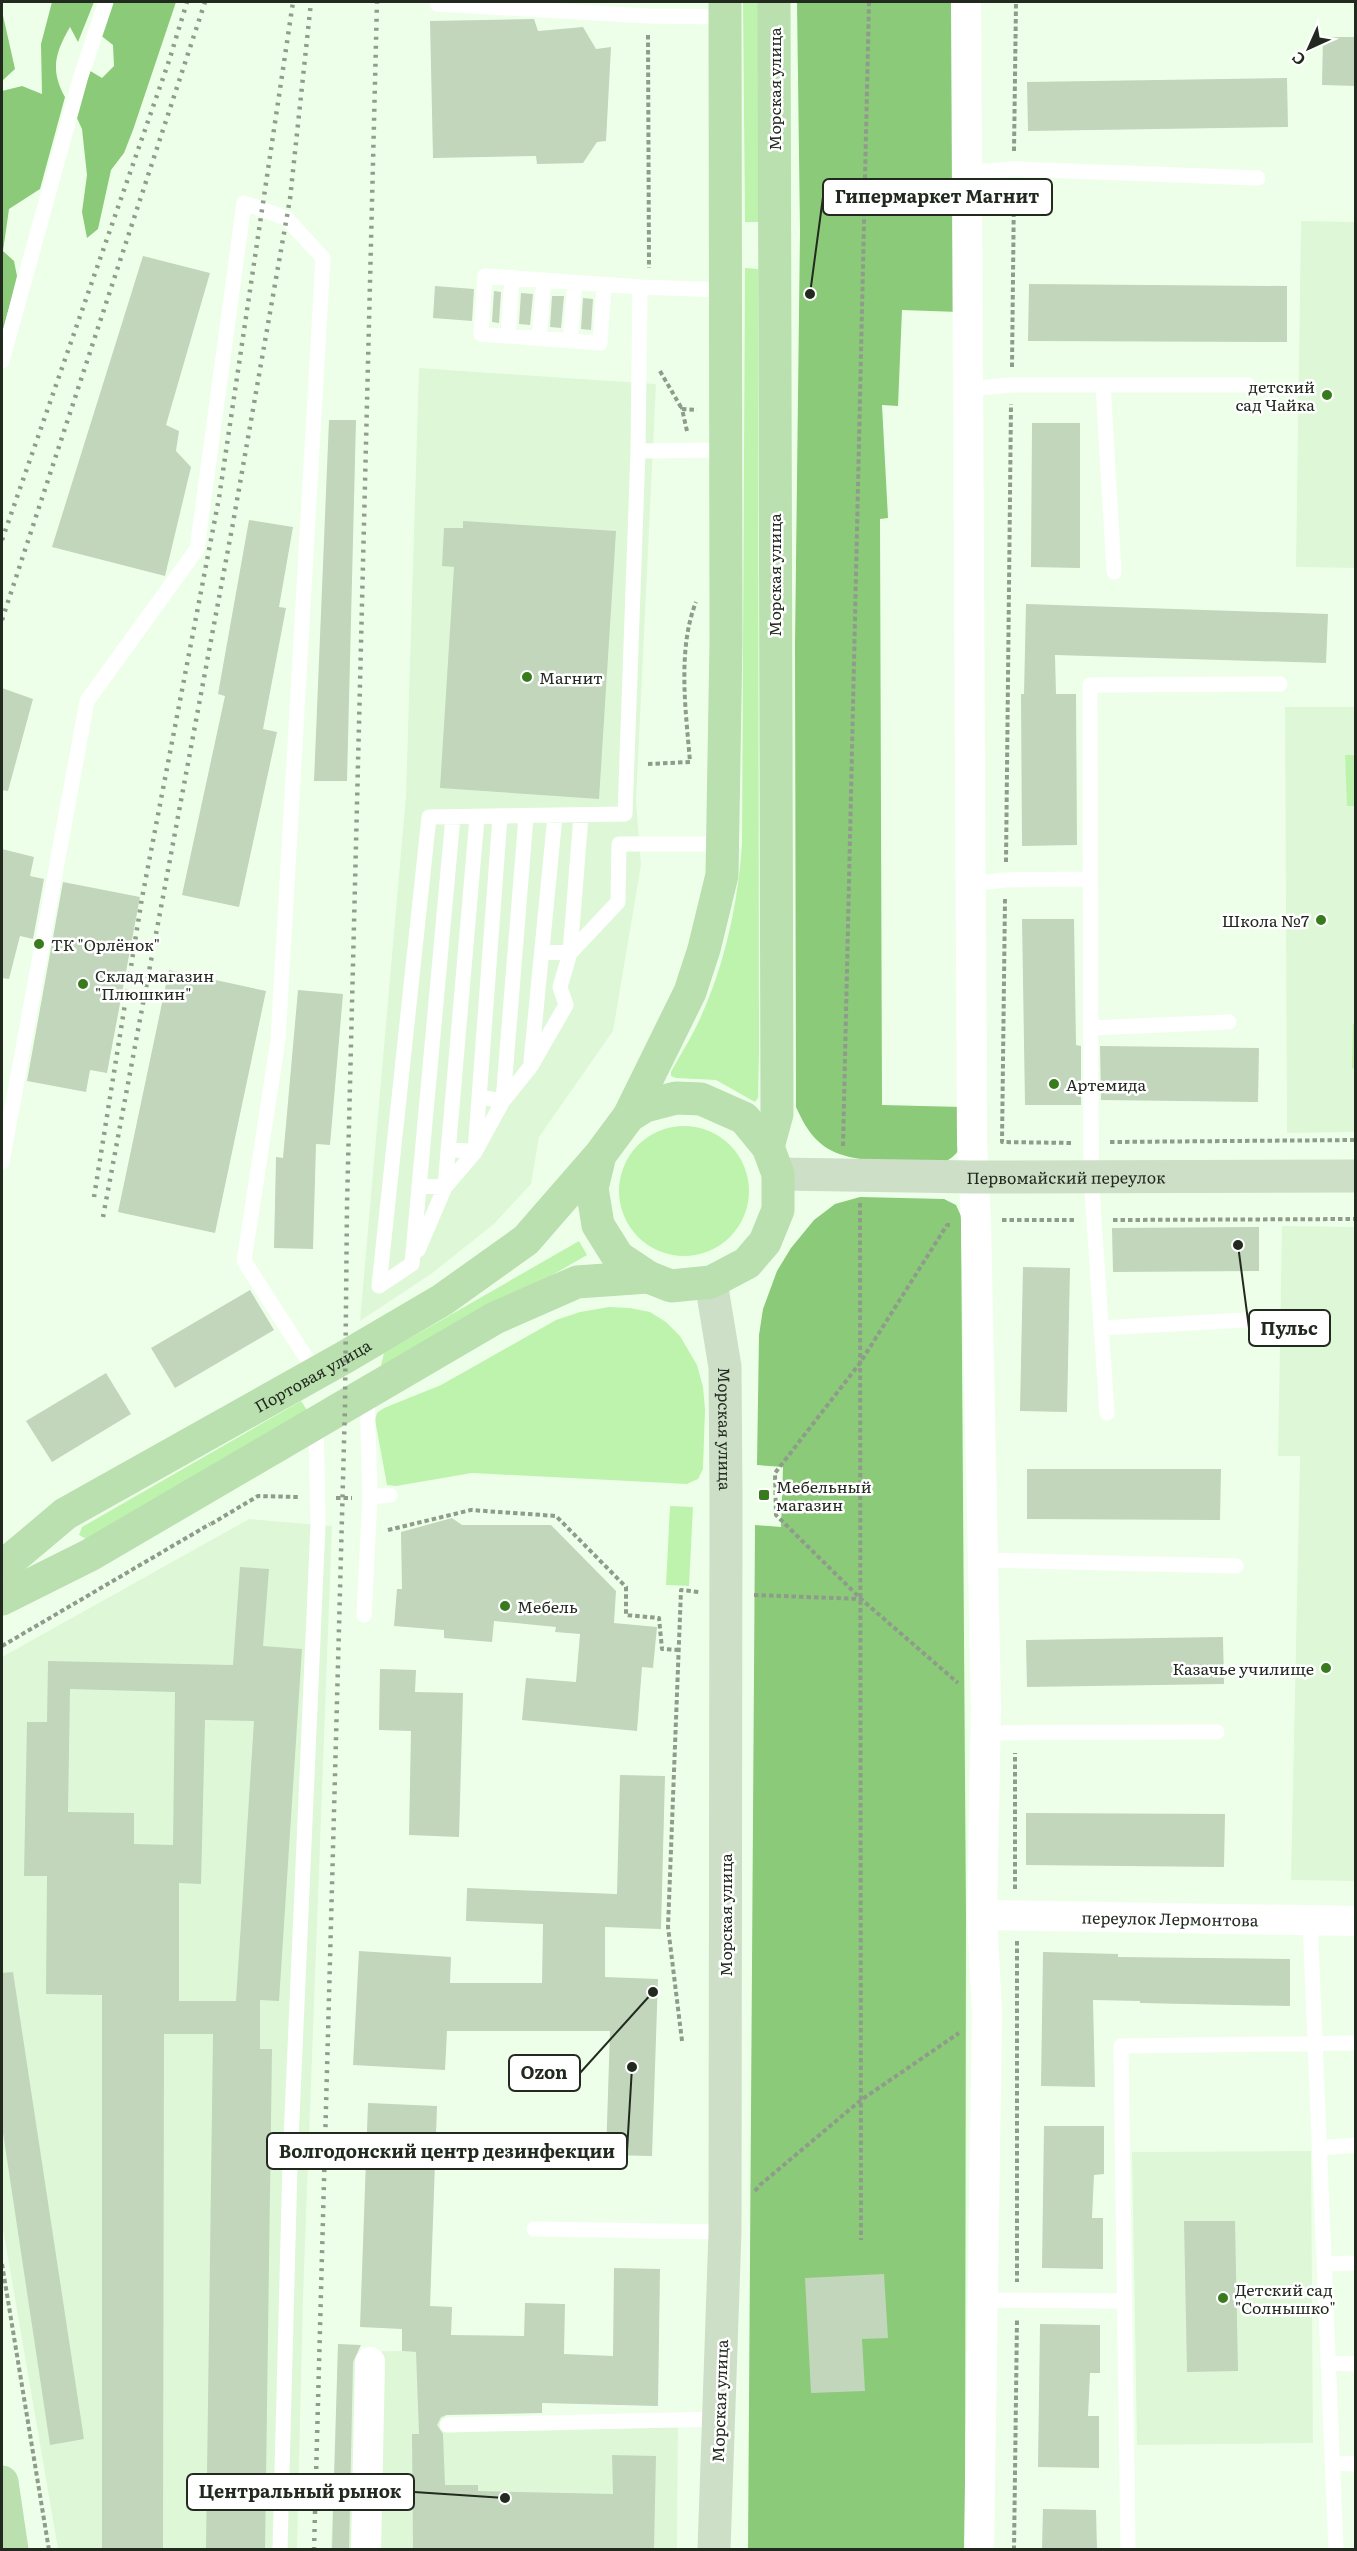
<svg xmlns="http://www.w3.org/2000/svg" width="1357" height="2551" font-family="Literata,serif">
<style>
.built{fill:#def8d7}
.green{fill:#bef3ae}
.forest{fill:#8bca78}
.building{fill:#c1d6bb;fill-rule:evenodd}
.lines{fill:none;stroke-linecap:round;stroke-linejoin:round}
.path{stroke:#8f9c8b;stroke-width:4;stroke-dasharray:4.5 3;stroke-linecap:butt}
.lane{stroke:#fff;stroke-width:15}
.street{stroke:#fff;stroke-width:30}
.secondary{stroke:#cddfc7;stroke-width:33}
.primary{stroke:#b9e0ae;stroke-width:33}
.rail{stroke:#909d8d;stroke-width:4.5;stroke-dasharray:3 6;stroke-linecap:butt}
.poi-dot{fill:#377b1d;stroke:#fff;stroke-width:2}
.labels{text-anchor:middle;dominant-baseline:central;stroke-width:5;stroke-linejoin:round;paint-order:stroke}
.street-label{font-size:16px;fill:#222a20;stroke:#fff}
.poi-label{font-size:16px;fill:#222a20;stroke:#fff;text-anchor:start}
.leader{fill:none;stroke:#222a20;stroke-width:2}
.callout-dot{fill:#222a20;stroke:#fff;stroke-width:2}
.callout{fill:#fff;stroke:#222a20;stroke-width:2}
.callout-label{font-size:18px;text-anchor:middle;font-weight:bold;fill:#222a20}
</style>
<rect width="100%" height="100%" fill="#eeffe9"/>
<path class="built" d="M 1301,221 L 1355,222 L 1355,568 L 1296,567 Z
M 419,368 L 656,384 L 636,801 L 641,865 L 613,1031 L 539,1137 L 531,1184 L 494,1224 L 431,1274 L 360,1321 L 406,795 Z
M 1285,707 L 1355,707 L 1355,1132 L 1287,1133 Z
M 1282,1226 L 1355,1227 L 1355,1881 L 1291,1880 L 1300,1456 L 1278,1456 Z
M 249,1519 L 332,1526 L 303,2297 L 297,2549 L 58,2549 L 2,2223 L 2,1657 Z
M 1311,2151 L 1313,2443 L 1137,2445 L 1132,2152 Z
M 402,2351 L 444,2354 L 445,2420 L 678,2422 L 677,2549 L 331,2550 L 338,2352 Z"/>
<path class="green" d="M 743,2 L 758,2 L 759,222 L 745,222 Z
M 745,268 L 758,269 L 759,1053 L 758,1098 L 755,1102 L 716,1080 L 676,1078 L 671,1076 L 671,1072 C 678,1058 687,1045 694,1031 C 723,974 738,906 742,843 Z
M 1345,755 L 1355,755 L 1355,806 L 1347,806 Z
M 1353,1024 L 1355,1024 L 1355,1069 L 1352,1068 Z
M619 1191a65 65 0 1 1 130 0a65 65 0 1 1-130 0Z
M 579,1241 L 587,1255 L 391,1368 L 381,1365 L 384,1353 Z
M 609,1307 L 630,1308 L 650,1312 L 666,1322 L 680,1336 L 697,1365 L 703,1387 L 705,1409 L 703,1469 L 698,1479 L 687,1484 L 472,1473 L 396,1486 L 387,1485 L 375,1420 L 377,1413 L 384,1408 L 441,1385 L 556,1320 L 580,1312 Z
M 301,1401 L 309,1413 L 88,1540 L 79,1535 L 82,1527 Z
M 670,1506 L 693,1507 L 689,1586 L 666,1585 Z"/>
<path class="forest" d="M 52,2 L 94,2 L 78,42 L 70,27 C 55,53 50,70 65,97 L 40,189 L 9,209 L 3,251 L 14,261 L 17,276 L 2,335 L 2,91 L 22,86 L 42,94 L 41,44 Z
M 111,2 L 176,2 L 133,130 L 124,153 L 111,170 L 98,229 L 87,238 L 82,212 L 87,175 L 82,129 L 76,116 L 87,69 L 102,78 L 114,66 L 113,45 L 99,34 Z
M 797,2 L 960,2 L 959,312 L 902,310 L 898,406 L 882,405 L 888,518 L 880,519 L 882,1105 L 962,1107 C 962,1128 968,1151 946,1161 C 911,1160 846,1168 819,1142 C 808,1132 802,1120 796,1107 L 795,645 L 800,231 Z
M 2,11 L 15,69 L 2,81 L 2,10 Z
M 860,1197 L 944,1199 L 956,1205 L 961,1216 L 966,1917 L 965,2549 L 748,2550 L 755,1525 L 781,1527 L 783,1467 L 757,1465 L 759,1335 L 763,1309 L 777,1271 L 791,1248 L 814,1220 L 835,1204 Z"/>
<path class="building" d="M 534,19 L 538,31 L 583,27 L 596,49 L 611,47 L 606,141 L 597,142 L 583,163 L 537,164 L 536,156 L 433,158 L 430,21 Z
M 1323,37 L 1356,37 L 1356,86 L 1322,85 Z
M 1287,78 L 1288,127 L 1028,131 L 1027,82 Z
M 143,256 L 210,273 L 166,425 L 179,431 L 176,451 L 191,467 L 165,576 L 52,547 Z
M 1029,284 L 1287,286 L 1287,342 L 1028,341 Z
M 435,286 L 474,289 L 472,321 L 433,318 Z
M 494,291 L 501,292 L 499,323 L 492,322 Z
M 521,293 L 533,294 L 530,325 L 519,324 Z
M 552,296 L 564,296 L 561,328 L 550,327 Z
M 583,298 L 593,299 L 591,330 L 581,329 Z
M 329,420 L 356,420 L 347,781 L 314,781 Z
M 1032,423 L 1080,423 L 1080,568 L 1031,567 Z
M 249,520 L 293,527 L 279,607 L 286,608 L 263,729 L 277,732 L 239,907 L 182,895 L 225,696 L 218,694 Z
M 463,521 L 616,531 L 599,799 L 440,788 L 454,567 L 442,566 L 444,528 L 463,528 Z
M 1026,604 L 1328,614 L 1326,663 L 1055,655 L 1056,694 L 1076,694 L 1077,845 L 1022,846 L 1021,694 L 1024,694 Z
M 2,688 L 33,699 L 8,791 L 2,790 Z
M 2,849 L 34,857 L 30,876 L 44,879 L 33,939 L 20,936 L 9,979 L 2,978 Z
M 63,882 L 140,897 L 107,1073 L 90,1070 L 86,1092 L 27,1081 Z
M 1022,919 L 1074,919 L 1076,1045 L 1081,1046 L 1081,1105 L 1025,1105 Z
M 169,970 L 266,991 L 215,1233 L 118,1212 Z
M 298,990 L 343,994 L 330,1145 L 316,1144 L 313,1249 L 274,1248 L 276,1157 L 283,1158 Z
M 1100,1046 L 1259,1048 L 1258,1102 L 1101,1100 Z
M 1259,1227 L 1259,1271 L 1113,1272 L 1112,1228 Z
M 1023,1267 L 1070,1268 L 1067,1412 L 1020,1411 Z
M 250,1290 L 274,1330 L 175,1388 L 151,1348 Z
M 106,1373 L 131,1414 L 52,1462 L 26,1421 Z
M 1027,1469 L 1221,1469 L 1220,1520 L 1027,1519 Z
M 452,1518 L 462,1525 L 551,1525 L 616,1591 L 614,1623 L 657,1627 L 653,1668 L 642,1667 L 637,1731 L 522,1720 L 526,1678 L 576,1682 L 580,1634 L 555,1632 L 556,1627 L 494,1621 L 492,1642 L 444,1638 L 444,1630 L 394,1626 L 397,1589 L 402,1589 L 401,1532 Z
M 240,1567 L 269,1569 L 263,1646 L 302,1649 L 279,2001 L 260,2000 L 260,2049 L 272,2049 L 265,2550 L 206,2550 L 213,2034 L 164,2034 L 163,2550 L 102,2550 L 102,1995 L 46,1994 L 47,1876 L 24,1876 L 27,1722 L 47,1722 L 48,1661 L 233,1665 ZM 70,1689 L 175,1692 L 173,1845 L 134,1844 L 134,1813 L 68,1812 ZM 205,1720 L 254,1721 L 236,2001 L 179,2001 L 179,1883 L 201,1884 Z
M 1223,1637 L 1224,1684 L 1027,1687 L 1026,1640 Z
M 380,1669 L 416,1670 L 415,1692 L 463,1693 L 459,1837 L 409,1835 L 411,1731 L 379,1730 Z
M 620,1775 L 665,1776 L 661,1929 L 605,1927 L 605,1977 L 658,1979 L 652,2156 L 606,2155 L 610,2031 L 447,2031 L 445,2070 L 353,2065 L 359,1951 L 451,1957 L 450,1983 L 542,1983 L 543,1924 L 466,1921 L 467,1888 L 617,1894 Z
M 1026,1813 L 1225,1814 L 1224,1867 L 1026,1865 Z
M 1043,1952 L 1118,1954 L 1118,1957 L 1290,1959 L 1290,2006 L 1140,2003 L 1140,2001 L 1093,2000 L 1095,2087 L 1041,2086 Z
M 13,1972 L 84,2439 L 50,2445 L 2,2126 L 2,1973 Z
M 368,2103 L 437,2106 L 430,2306 L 452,2307 L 451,2335 L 524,2336 L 525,2303 L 565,2304 L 564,2354 L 613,2356 L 614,2268 L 660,2269 L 658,2406 L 542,2403 L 542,2413 L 447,2415 L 441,2417 L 437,2425 L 443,2434 L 445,2485 L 478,2485 L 478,2491 L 613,2494 L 612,2455 L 656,2456 L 654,2550 L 413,2550 L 412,2434 L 419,2434 L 416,2352 L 402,2351 L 402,2329 L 360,2327 Z
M 1044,2126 L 1104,2126 L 1104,2174 L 1094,2175 L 1092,2218 L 1103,2218 L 1103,2269 L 1042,2268 Z
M 1184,2221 L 1235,2221 L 1238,2371 L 1187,2372 Z
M 884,2274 L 888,2338 L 862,2339 L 865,2391 L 811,2393 L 805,2278 Z
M 1040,2324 L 1100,2325 L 1100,2373 L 1090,2373 L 1088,2416 L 1099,2416 L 1099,2468 L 1038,2467 Z
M 338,2344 L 361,2345 L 353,2362 L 349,2550 L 332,2550 Z
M 1043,2509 L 1096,2510 L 1097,2550 L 1042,2550 Z"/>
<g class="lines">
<path class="path" d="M 648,35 L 649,268
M 1014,151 L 1016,2
M 1012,367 L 1014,188
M 660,371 L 682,409
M 687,431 L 682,409 L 697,410
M 648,764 L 690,762 C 686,712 677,650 696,602
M 1006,862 L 1011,404
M 1005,899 L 1002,1142 L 1073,1143
M 1110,1142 L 1356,1140
M 843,1146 L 869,2
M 860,1203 L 861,2240
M 1002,1220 L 1076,1220
M 1113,1220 L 1356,1219
M 950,1225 L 947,1225 L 860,1363 L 775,1473 L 776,1515 L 861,1599 L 958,1683
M 336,1498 L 352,1498
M 211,1524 L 258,1496 L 298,1497
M 388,1530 L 471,1510 L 556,1516 L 626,1587 L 626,1615 L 659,1618 L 662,1649 L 679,1650
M 754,1595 L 861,1599
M 2,1646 L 210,1524
M 1015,1889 L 1015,1753
M 1017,1941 L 1017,2282
M 682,2041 L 668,1927 L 681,1590 L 699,1592
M 755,2191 L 760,2185 L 861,2100 L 959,2033
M 2,2264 L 49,2550
M 1014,2550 L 1017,2319"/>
<path class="lane" d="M 437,4 L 648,16 L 725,17
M 967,172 L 1014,169 L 1258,178
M 604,285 L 600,343 L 481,334 L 485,276 L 640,287
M 508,336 L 512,277
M 539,338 L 544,280
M 570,341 L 575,282
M 2,361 L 81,76 L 106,2
M 1103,385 L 1114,572
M 968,389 L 1011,385 L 1248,385
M 638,451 L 726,450
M 453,817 L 412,1264 L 379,1286 L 429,817 L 625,814 L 638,451 L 640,287 L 725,290
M 971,884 L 1005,880 L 1090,879
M 542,951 L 570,953 L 581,816
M 1091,1028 L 1229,1022
M 531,1061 L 555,816
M 479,1097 L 503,1101 L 526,817
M 448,1149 L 475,1152 L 500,817
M 2,1162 L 87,701 L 197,549 L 244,203 L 286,218 L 323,258 L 278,1040 L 244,1261 L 316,1373
M 419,1186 L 445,1187 L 477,818
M 418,1250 L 445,1187 L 475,1152 L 503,1101 L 531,1066 L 566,1005 L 560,987 L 570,953 L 618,902 L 619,844 L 722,844
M 1101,1328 L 1246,1320
M 1107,1413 L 1091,1175 L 1090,685 L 1280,684
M 370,1497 L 390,1495
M 983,1560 L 1236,1566
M 364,1615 L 370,1497 L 367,1391
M 985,1733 L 1217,1732
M 1310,1920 L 1336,2550
M 1319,2148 L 1356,2145
M 534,2229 L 725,2232
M 1324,2264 L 1356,2263
M 983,2300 L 1125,2301
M 1328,2363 L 1356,2364
M 447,2425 L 719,2419
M 1332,2463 L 1356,2464
M 280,2550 L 290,2163 L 318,1524 L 316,1421
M 1128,2550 L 1121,2046 L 1356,2043"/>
<g class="street">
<path d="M 966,2 L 972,1143 L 976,1221 L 986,1708 L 982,1915 L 987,2014 L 979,2550"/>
<path id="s1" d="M 982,1915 L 1356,1921"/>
<path d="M 366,2550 L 370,2362"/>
</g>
<g class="secondary">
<path id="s2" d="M 778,1174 L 973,1177 L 1356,1176"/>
<path id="s3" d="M 711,1282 L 725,1367 L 726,1498 L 725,2232 L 714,2550"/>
</g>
<g class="primary">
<path d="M 629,1116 L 690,992 L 704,949 L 722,875 L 726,641 L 725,2"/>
<path d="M 768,1147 L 777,1114 L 774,2"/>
<path id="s4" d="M 2,1567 L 65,1514 L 345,1357 L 442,1300 L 526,1240 L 600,1155 L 629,1116 L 645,1106 L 676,1098 L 701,1099 L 744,1118 L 768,1147 L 778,1174 L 778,1210 L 765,1242 L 747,1263 L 711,1282 L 671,1286 L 648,1277 L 618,1257 L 598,1225 L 592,1188 L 600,1155"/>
<path d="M 2,1599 L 90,1555 L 495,1318 L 577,1282 L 648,1277"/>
<path d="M 2,2482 L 12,2550"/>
</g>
<path class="rail" d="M 2,540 L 169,61 L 187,2
M 2,620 L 205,2
M 94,1197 L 142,898 L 219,498 L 293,2
M 103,1217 L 233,523 L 290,199 L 311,2
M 314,2550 L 345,1406 L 347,1205 L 377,2"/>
</g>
<g class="poi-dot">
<circle cx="1327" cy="395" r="6"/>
<circle cx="527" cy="677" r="6"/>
<circle cx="1321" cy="920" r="6"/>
<circle cx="39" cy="944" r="6"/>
<circle cx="83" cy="984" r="6"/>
<circle cx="1054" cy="1084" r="6"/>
<rect x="758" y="1489" width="12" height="12" rx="3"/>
<circle cx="505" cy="1606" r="6"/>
<circle cx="1326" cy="1668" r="6"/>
<circle cx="1223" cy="2298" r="6"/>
</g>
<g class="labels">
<g class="street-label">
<text transform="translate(774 89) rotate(-90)">Морская улица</text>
<text transform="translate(774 575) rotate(-90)">Морская улица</text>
<text stroke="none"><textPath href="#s2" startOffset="288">Первомайский переулок</textPath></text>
<text stroke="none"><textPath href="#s4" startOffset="366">Портовая улица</textPath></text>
<text stroke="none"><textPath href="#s3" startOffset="148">Морская улица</textPath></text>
<text transform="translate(725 1915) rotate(-90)">Морская улица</text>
<text stroke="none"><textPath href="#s1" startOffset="188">переулок Лермонтова</textPath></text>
<text transform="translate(719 2401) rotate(-88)">Морская улица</text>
</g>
<g class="poi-label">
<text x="1315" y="386" text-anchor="end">детский<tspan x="1315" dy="18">сад Чайка</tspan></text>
<text x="539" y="677">Магнит</text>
<text x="1309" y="920" text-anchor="end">Школа №7</text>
<text x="51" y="944">ТК "Орлёнок"</text>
<text x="95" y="975">Склад магазин<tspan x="95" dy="18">"Плюшкин"</tspan></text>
<text x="1066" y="1084">Артемида</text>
<text x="776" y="1486">Мебельный<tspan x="776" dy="18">магазин</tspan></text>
<text x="517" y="1606">Мебель</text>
<text x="1314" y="1668" text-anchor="end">Казачье училище</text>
<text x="1235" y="2289">Детский сад<tspan x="1235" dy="18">"Солнышко"</tspan></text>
</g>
</g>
<path class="leader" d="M810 294L823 197M1238 1245L1249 1328M653 1992L580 2073M632 2067L627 2151M505 2498L414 2492"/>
<g class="callout-dot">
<circle cx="810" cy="294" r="6"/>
<circle cx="1238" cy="1245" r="6"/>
<circle cx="653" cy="1992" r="6"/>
<circle cx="632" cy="2067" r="6"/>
<circle cx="505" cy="2498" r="6"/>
</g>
<g class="callout">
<rect x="823" y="179" width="229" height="36" rx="6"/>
<rect x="1249" y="1310" width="81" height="36" rx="6"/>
<rect x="509" y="2055" width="71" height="36" rx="6"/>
<rect x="267" y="2133" width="360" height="36" rx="6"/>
<rect x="187" y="2474" width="227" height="36" rx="6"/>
</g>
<g class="callout-label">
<text x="937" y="203">Гипермаркет Магнит</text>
<text x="1289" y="1335">Пульс</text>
<text x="544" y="2079">Ozon</text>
<text x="447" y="2158">Волгодонский центр дезинфекции</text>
<text x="300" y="2498">Центральный рынок</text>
</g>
<rect width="1357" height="2551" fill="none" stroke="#222a20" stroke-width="6"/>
<g transform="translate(1309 48) rotate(225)" stroke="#ffffff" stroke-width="4.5" paint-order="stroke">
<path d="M0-4.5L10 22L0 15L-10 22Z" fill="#222a20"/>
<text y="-9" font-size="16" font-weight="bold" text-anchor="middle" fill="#222a20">С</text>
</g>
</svg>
